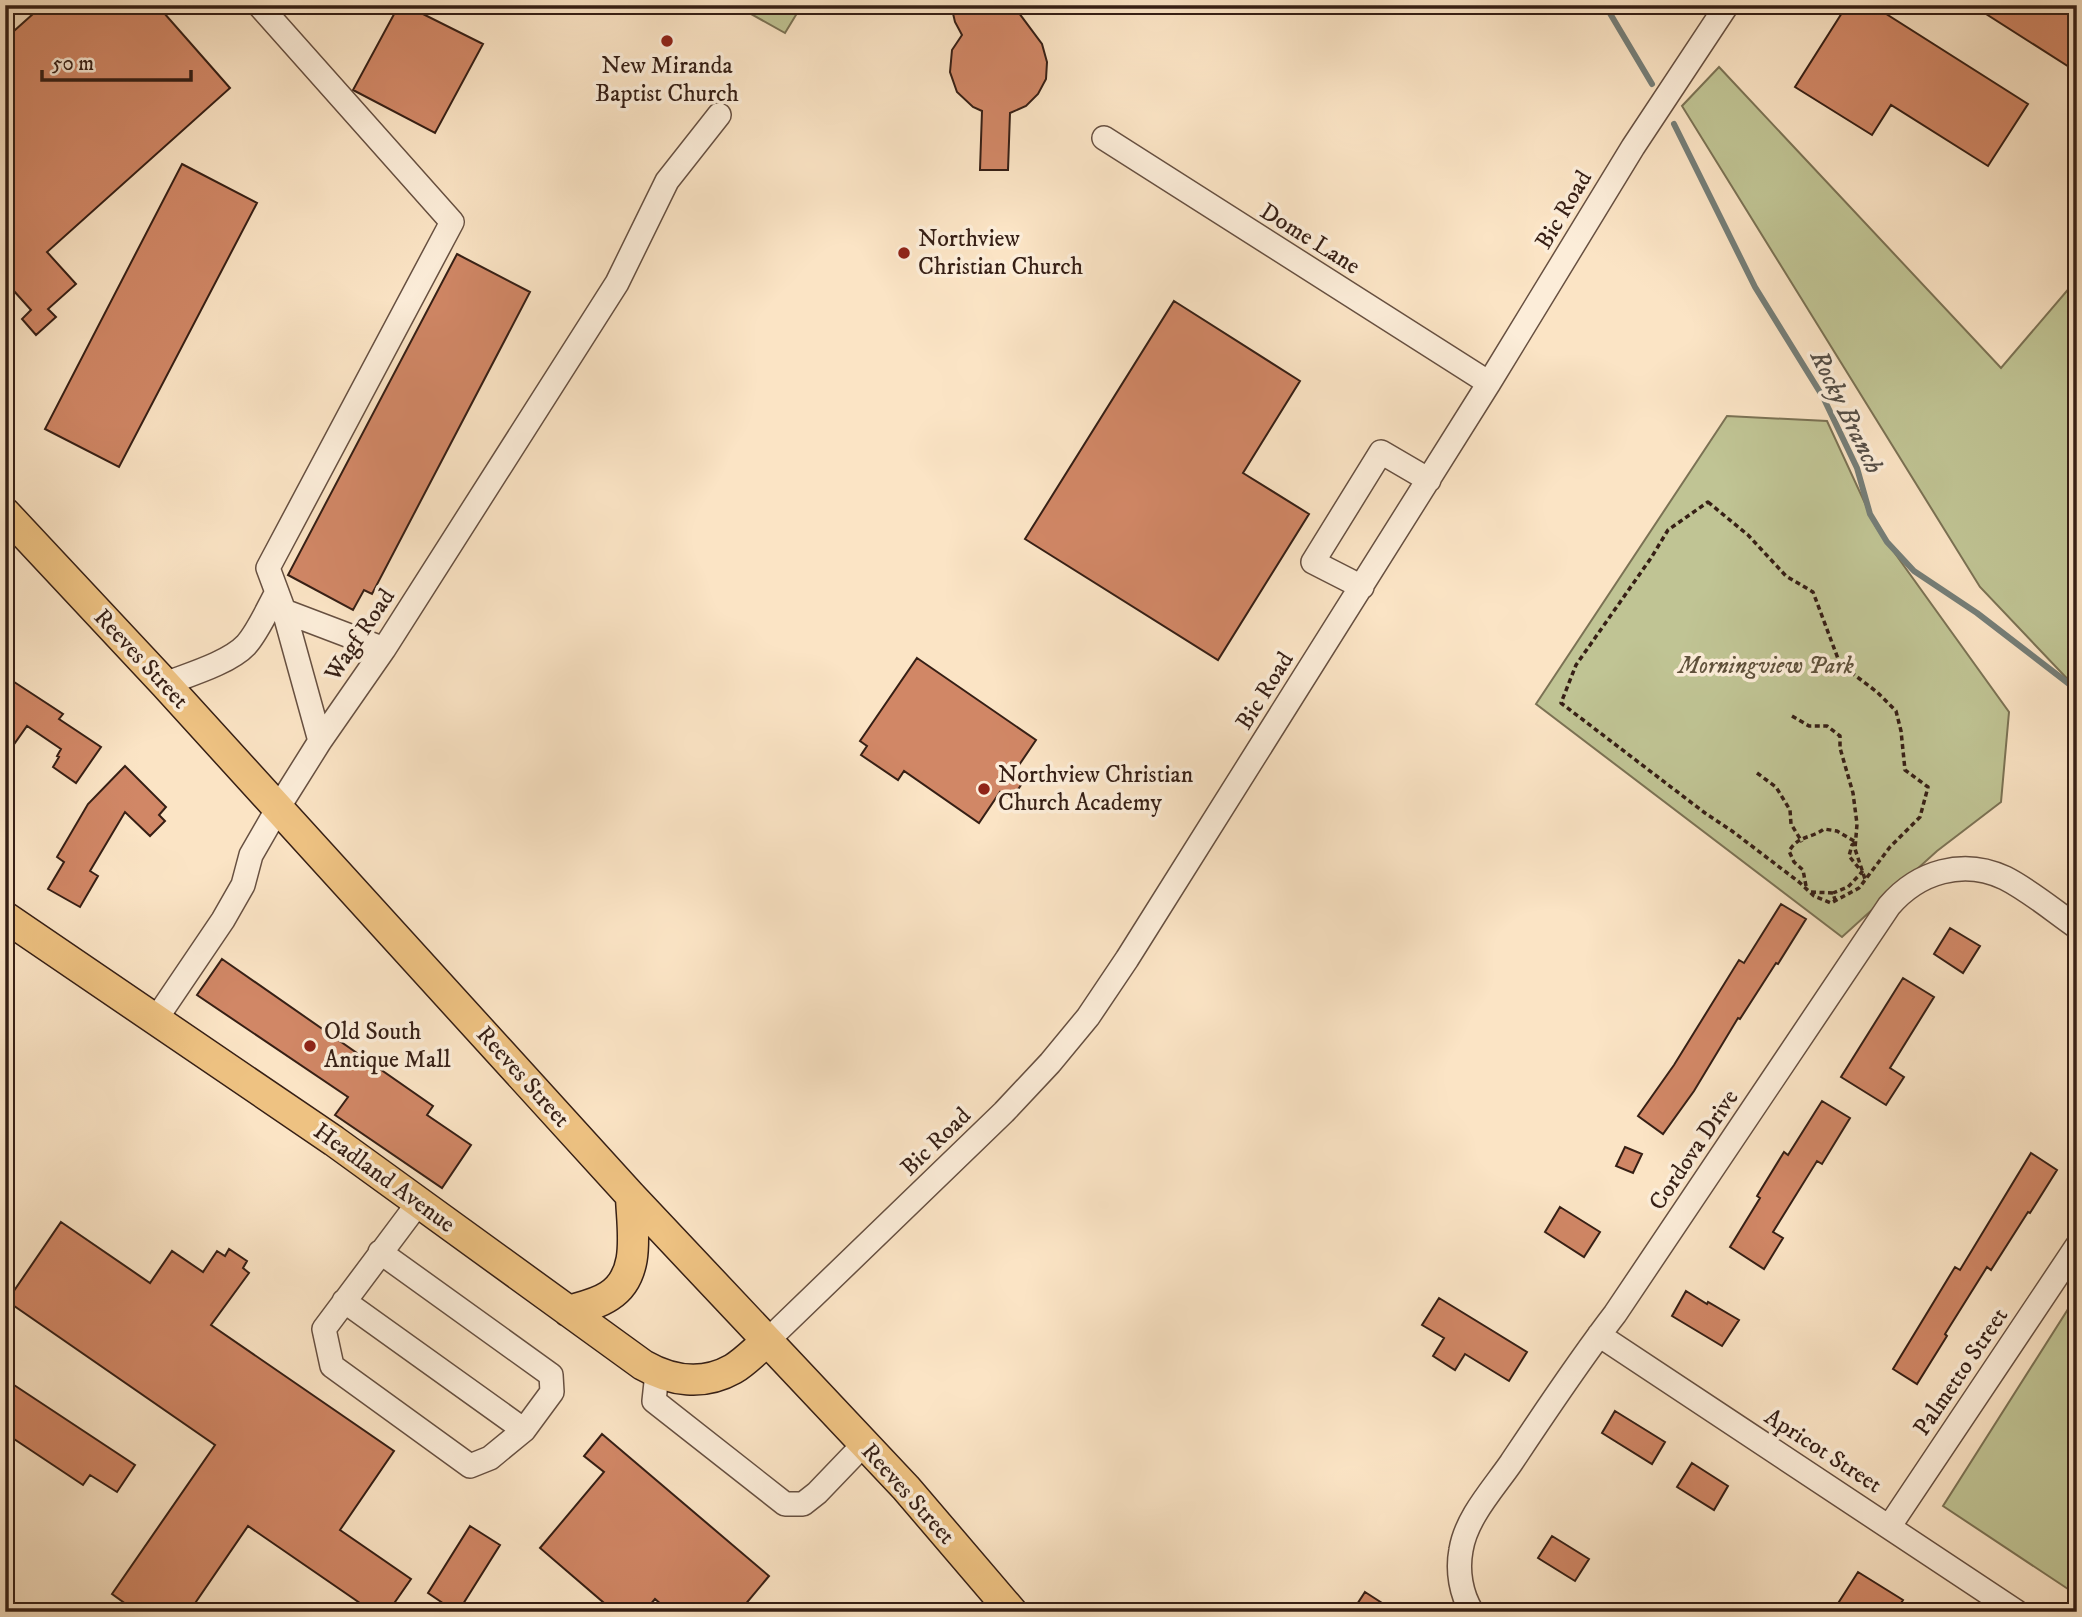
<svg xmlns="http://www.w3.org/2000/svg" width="2082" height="1617" font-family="'IM FELL DW Pica',serif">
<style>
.green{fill:#c0c494;stroke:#7b7254;stroke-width:2}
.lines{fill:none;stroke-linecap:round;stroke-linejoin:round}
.stream{stroke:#757e78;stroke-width:6}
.building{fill:#d18766;stroke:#361f15;stroke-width:2}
.minor-casing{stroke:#675041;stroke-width:26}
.major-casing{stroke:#361f15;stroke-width:33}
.path{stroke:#361f15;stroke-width:3.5;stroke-dasharray:5 3.5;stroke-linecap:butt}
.minor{stroke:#fcedd9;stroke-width:23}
.major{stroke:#eec282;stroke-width:30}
.poi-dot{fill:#8f2418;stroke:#fcedd9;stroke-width:2.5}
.labels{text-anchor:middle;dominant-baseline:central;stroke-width:7;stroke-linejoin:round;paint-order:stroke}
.poi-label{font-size:24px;fill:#361f15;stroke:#fcedd9;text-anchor:start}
.street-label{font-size:24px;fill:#361f15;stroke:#fcedd9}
.park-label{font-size:24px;font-style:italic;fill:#5f513b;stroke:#fcedd9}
.water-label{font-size:26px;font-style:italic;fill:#564f47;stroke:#fcedd9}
</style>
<rect width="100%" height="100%" fill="#fbe4c5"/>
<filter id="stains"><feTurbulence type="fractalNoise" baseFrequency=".00286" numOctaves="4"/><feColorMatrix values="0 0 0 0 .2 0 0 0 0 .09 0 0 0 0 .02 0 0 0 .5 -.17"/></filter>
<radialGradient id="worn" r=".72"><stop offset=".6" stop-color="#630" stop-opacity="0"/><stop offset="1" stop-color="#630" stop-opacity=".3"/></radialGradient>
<path class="green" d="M 735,5 L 802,5 L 785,33 Z
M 1719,67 L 2001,368 L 2077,279 L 2077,689 L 1980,587 L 1682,106 Z
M 1727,416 L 1827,421 L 1876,527 L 2009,712 L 2001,802 L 1937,851 L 1842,937 L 1536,704 Z
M 2077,1295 L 2077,1595 L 1943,1506 Z"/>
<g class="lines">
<path class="stream" d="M 1605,5 L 1652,84
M 1674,124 L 1755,287 L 1823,397 L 1857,468 L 1870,514 L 1887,542 L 1914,571 L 1977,613 L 2077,690"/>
</g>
<path class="building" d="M 43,5 L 157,5 L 230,88 L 47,252 L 76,284 L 48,309 L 56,317 L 36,335 L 22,319 L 31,310 L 5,281 L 5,39 Z
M 399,5 L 405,5 L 483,44 L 435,133 L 353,90 Z
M 951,5 L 1013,5 L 1042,44 L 1047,62 L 1046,79 L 1038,94 L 1026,106 L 1010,113 L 1008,170 L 980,170 L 982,111 L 973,107 L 957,92 L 950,72 L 952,50 L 962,35 L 955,22 Z
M 1847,5 L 1872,5 L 2028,104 L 1988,166 L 1891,105 L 1872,135 L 1795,87 Z
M 1972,5 L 2077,5 L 2077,72 Z
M 182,164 L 257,203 L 119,467 L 45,429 Z
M 457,254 L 530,292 L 372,594 L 364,590 L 353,610 L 288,575 Z
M 1174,301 L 1300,381 L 1243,473 L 1309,514 L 1218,660 L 1025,539 Z
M 917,658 L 1036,740 L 1015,771 L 1025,779 L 1011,800 L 1000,792 L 979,823 L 904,771 L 898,780 L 861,755 L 867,746 L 860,741 Z
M 5,676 L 63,714 L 59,719 L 101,747 L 76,783 L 53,767 L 59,757 L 57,756 L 61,749 L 27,726 L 5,757 Z
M 125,766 L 166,807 L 159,815 L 165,821 L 150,836 L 125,812 L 90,871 L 98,876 L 80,907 L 48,889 L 64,862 L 57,857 L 88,804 Z
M 1781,904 L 1806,919 L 1778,964 L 1776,963 L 1740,1019 L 1738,1018 L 1694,1091 L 1663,1134 L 1638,1116 L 1674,1065 L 1739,960 L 1744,963 Z
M 1950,928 L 1980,946 L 1963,973 L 1934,954 Z
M 222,959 L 433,1106 L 427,1115 L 471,1145 L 442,1188 L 335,1115 L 348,1097 L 197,995 Z
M 1903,978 L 1934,997 L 1890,1068 L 1904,1077 L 1886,1105 L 1841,1077 Z
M 1822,1101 L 1850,1118 L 1822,1164 L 1817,1161 L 1773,1232 L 1783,1238 L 1764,1269 L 1730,1247 L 1760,1198 L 1757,1196 L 1784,1152 L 1788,1155 Z
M 1625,1147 L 1642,1154 L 1633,1173 L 1616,1166 Z
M 2031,1153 L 2057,1170 L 2030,1213 L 2028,1212 L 1991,1270 L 1987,1267 L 1945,1334 L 1947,1336 L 1917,1384 L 1893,1369 L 1955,1267 L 1960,1270 Z
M 1560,1207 L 1600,1232 L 1584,1257 L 1545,1232 Z
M 61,1222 L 150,1283 L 172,1251 L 203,1272 L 217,1251 L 225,1256 L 229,1249 L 247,1261 L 243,1268 L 249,1273 L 211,1325 L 394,1451 L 340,1530 L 411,1579 L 388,1612 L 373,1612 L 248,1526 L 189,1612 L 137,1612 L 112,1594 L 215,1445 L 7,1301 Z
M 1686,1291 L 1707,1304 L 1708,1302 L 1739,1320 L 1722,1346 L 1672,1316 Z
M 1439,1298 L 1527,1352 L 1509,1381 L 1465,1354 L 1455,1370 L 1433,1356 L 1444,1338 L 1422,1325 Z
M 14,1385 L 135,1465 L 117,1492 L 90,1475 L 83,1485 L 5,1433 L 5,1398 Z
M 1615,1411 L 1665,1442 L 1652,1464 L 1602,1433 Z
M 602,1434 L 769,1576 L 739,1612 L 670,1612 L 655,1599 L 644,1612 L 597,1612 L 604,1603 L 540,1548 L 604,1472 L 584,1456 Z
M 1692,1463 L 1728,1486 L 1714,1510 L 1677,1487 Z
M 470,1526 L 500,1545 L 458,1612 L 456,1612 L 428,1593 Z
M 1552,1536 L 1589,1559 L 1575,1581 L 1538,1558 Z
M 1858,1572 L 1903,1600 L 1895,1612 L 1847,1612 L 1837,1605 Z
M 1365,1592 L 1396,1612 L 1352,1612 Z"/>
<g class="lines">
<defs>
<path id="minor" d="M 259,5 L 452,222 L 268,568 L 284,611 L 320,741
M 1104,138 L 1489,383
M 1362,587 L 1313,562 L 1381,452 L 1429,480
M 284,611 L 384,649
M 165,684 C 188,675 229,663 246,645 C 259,630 267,610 277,592
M 156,1019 L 223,920 L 243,885 L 251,855 L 278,808 L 320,741 L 384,649 L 617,283 L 667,181 L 719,115
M 380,1252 L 551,1375 L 552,1392 L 524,1430
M 344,1301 L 524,1430 L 490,1458 L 470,1466 L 332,1366 L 324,1329 L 419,1202
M 1599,1335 L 2017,1612
M 767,1341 L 1004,1112 L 1050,1063 L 1088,1017 L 1127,959 L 1489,383 L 1633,147 L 1727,5
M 657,1373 L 654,1401 L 785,1504 L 803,1504 L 817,1493 L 864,1444
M 1889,1527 L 2077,1246
M 1472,1612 C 1461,1594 1457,1571 1461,1550 C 1466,1518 1493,1489 1511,1463 C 1545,1412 1578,1362 1615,1314 L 1889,906 C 1918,872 1963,858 2005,878 C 2029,890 2054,911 2077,927"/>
<path id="major" d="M 5,513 L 165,684 L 631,1196 L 906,1488 L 1012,1612
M 5,917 L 334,1141 L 643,1365 C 671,1381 703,1386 733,1369 C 745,1362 756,1350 767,1341
M 568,1311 C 582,1307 597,1304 609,1296 C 642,1275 632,1229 631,1196"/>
</defs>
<use href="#minor" class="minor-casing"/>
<use href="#major" class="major-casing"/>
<path class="path" d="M 1708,502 L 1748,535 L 1786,576 L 1813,592 L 1840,664 L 1877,692 L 1896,711 L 1901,731 L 1905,770 L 1928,787 L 1920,817 L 1890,847 L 1859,888 L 1831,903 L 1814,896 L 1799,882 L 1732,831 L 1705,813 L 1561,703 L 1576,665 L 1651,558 L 1668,530 Z
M 1792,716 L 1809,726 L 1827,726 L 1840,736 L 1840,748 L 1853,793 L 1857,824 L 1855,849 L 1865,879
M 1757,773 L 1776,787 L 1790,810 L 1791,824 L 1802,842
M 1806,886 L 1803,870 L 1794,862 L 1789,851 C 1799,835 1810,839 1824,829 L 1837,831 L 1856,842 L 1852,845 L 1849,856 L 1862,872 L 1848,887 L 1833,893
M 1811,892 L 1833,893 L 1835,900"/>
<use href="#minor" class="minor"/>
<use href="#major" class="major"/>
</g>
<g class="poi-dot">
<circle cx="667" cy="41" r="7"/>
<circle cx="904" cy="253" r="7"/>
<circle cx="984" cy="789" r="7"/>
<circle cx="310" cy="1046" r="7"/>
</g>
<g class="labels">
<g class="poi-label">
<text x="667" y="66" text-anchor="middle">New Miranda<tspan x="667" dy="28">Baptist Church</tspan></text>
<text x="918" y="239">Northview<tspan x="918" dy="28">Christian Church</tspan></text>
<text x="998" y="775">Northview Christian<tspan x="998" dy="28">Church Academy</tspan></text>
<text x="324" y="1032">Old South<tspan x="324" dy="28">Antique Mall</tspan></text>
</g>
<g class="street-label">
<text transform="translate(1564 210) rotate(-59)">Bic Road</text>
<text transform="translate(1310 239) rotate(32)">Dome Lane</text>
<text transform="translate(360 635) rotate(-56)">Wagf Road</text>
<text transform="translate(141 659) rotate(47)">Reeves Street</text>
<text transform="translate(1265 691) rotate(-58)">Bic Road</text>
<text transform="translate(523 1077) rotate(48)">Reeves Street</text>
<text transform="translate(936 1142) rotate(-44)">Bic Road</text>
<text transform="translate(1694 1150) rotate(-56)">Cordova Drive</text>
<text transform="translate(384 1178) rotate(36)">Headland Avenue</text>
<text transform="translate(1961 1372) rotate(-56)">Palmetto Street</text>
<text transform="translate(1823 1451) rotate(33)">Apricot Street</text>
<text transform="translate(908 1494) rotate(48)">Reeves Street</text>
</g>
<g class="park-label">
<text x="1766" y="666">Morningview Park</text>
</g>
<g class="water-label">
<text transform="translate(1846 412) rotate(64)">Rocky Branch</text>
</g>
</g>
<rect width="2082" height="1617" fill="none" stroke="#fbe4c5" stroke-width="28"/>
<rect x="7" y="7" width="2068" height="1603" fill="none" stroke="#361f15" stroke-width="3.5"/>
<rect x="14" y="14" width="2054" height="1589" fill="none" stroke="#361f15" stroke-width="2"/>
<path d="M42 70v10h149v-10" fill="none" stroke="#361f15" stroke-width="3.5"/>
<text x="52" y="70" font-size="21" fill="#361f15" stroke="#fcedd9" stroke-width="5" paint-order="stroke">50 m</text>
<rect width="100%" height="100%" filter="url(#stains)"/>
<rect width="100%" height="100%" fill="url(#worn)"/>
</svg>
